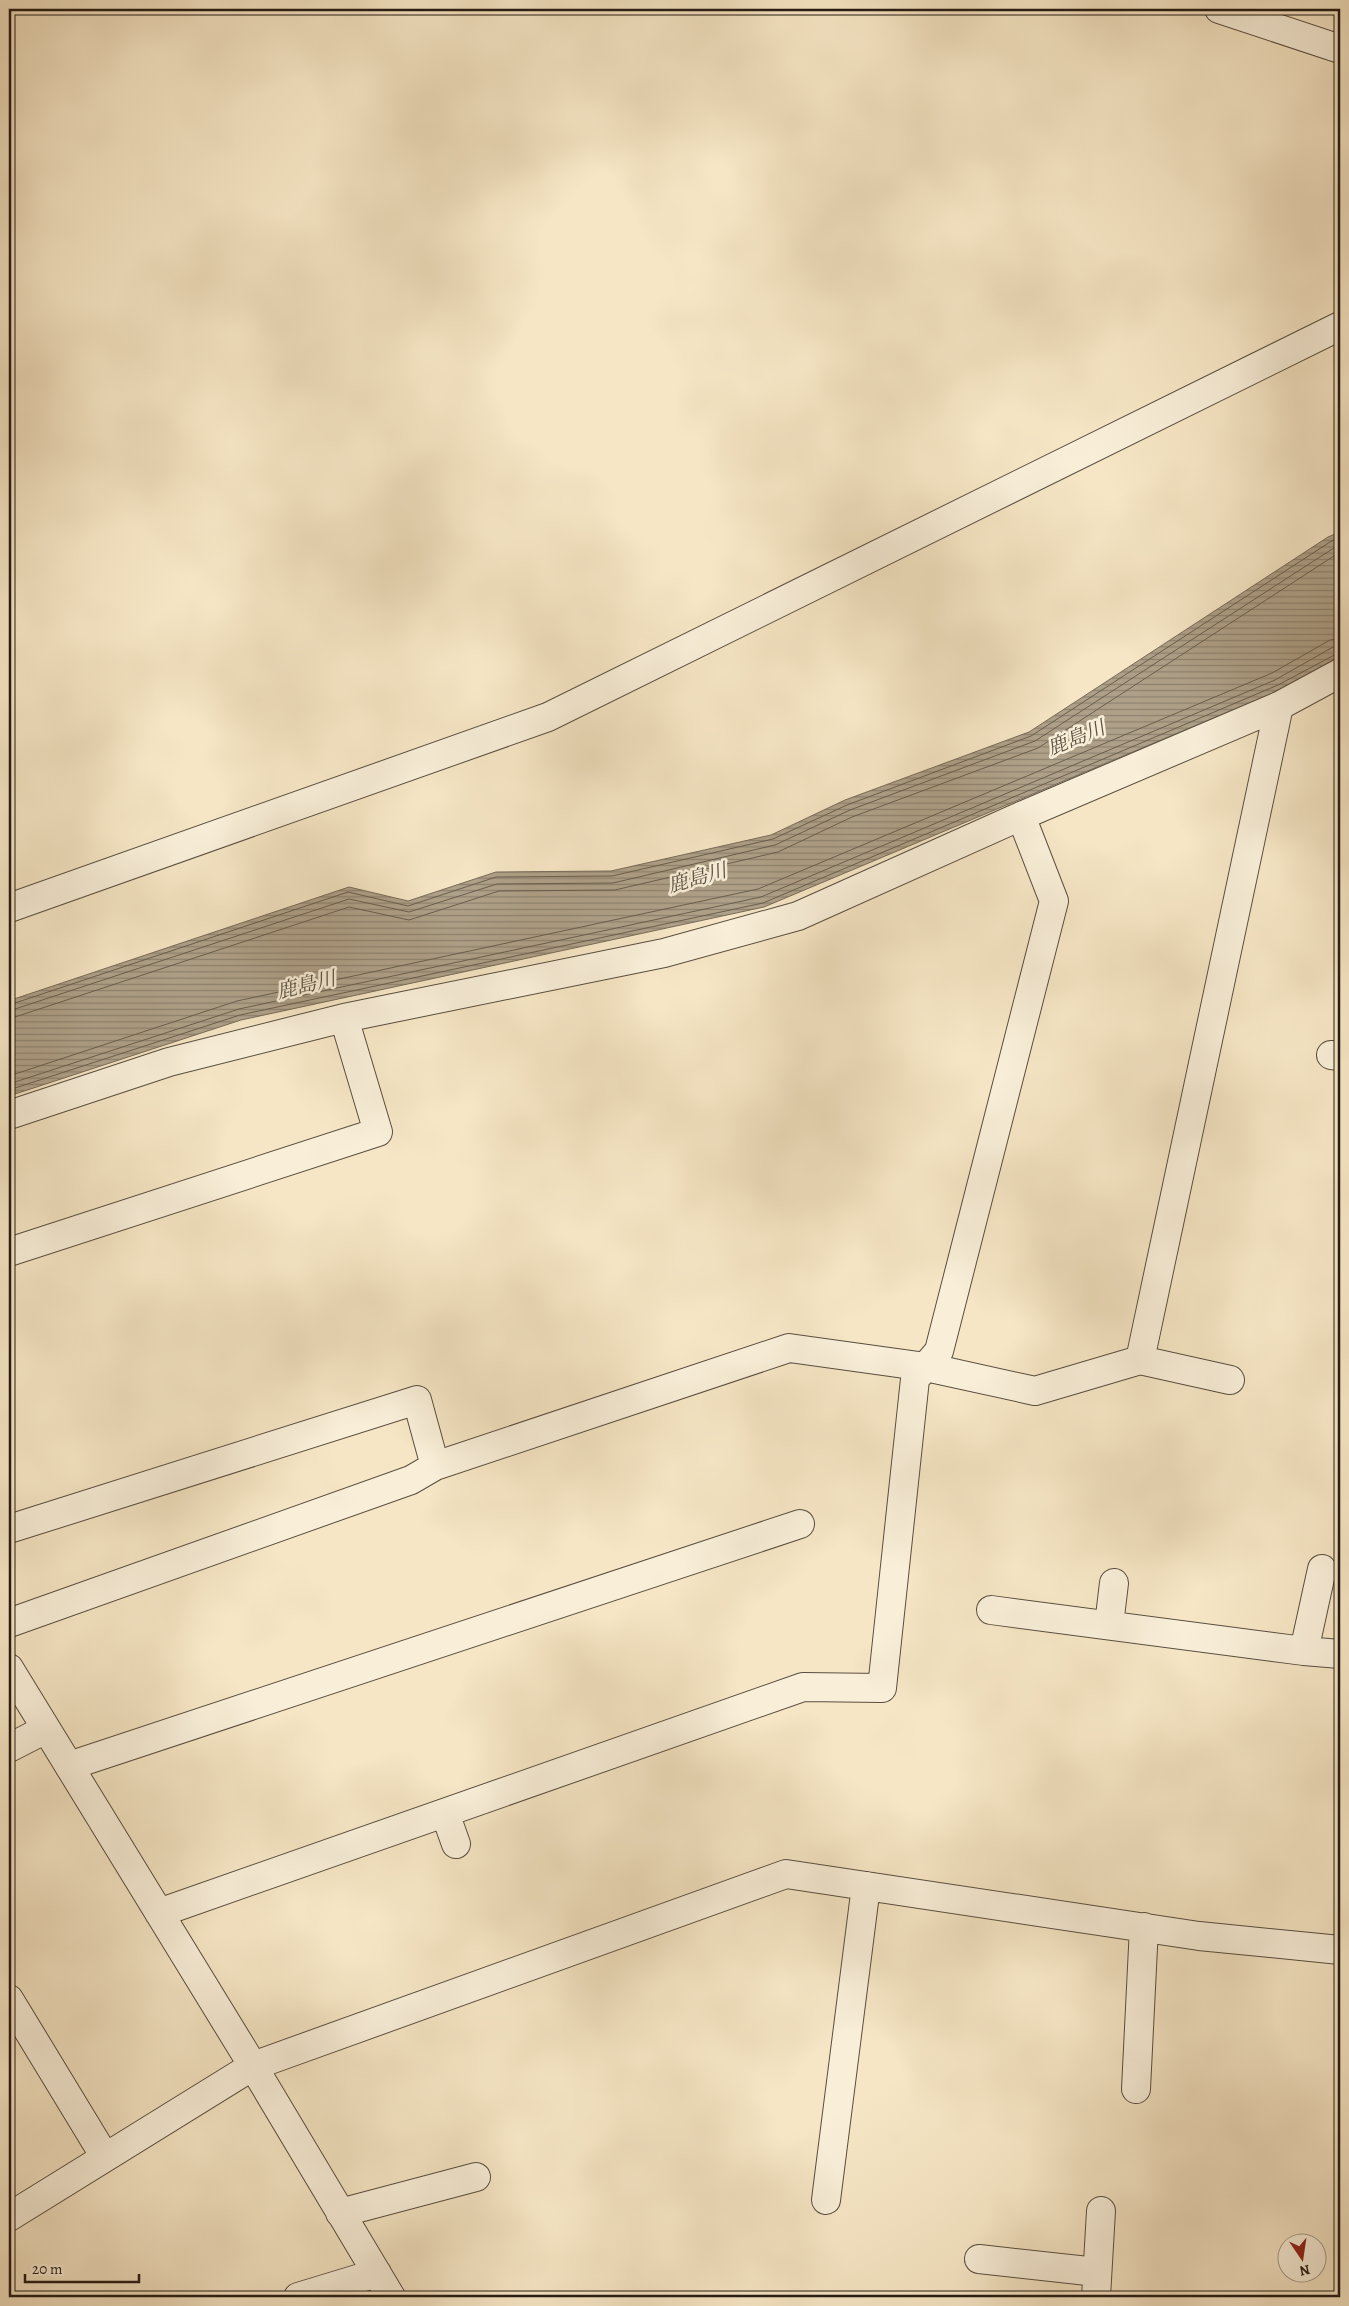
<svg xmlns="http://www.w3.org/2000/svg" width="1349" height="2306" font-family="Alegreya,'Noto Serif JP',serif">
<style>
.water{fill:url(#water-rules);stroke:#786b5a}
.lines{fill:none;stroke-linecap:round;stroke-linejoin:round}
.shore{stroke:#6a5e4e;stroke-width:1}
.minor-casing{stroke:#594e40;stroke-width:30}
.tertiary-casing{stroke:#594e40;stroke-width:30}
.minor{stroke:#f9efd9;stroke-width:28}
.tertiary{stroke:#f9efd9;stroke-width:28}
.labels{text-anchor:middle;dominant-baseline:central;stroke-width:5;stroke-linejoin:round;paint-order:stroke}
.water-label{font-size:20px;font-style:italic;fill:#5c5143;stroke:#f9efd9}
</style>
<defs>
<pattern id="water-rules" width="6" height="5" patternUnits="userSpaceOnUse" patternTransform="scale(1.25)"><rect width="6" height="5" fill="#afa189"/><path d="M0 2.5h6" fill="none" stroke="#8e826f"/></pattern>
</defs>
<rect width="100%" height="100%" fill="#f6e6c5"/>
<filter id="stains"><feTurbulence type="fractalNoise" baseFrequency=".004" numOctaves="4"/><feColorMatrix values="0 0 0 0 .2 0 0 0 0 .09 0 0 0 0 .02 0 0 0 .5 -.17"/></filter>
<radialGradient id="worn" r=".72"><stop offset=".6" stop-color="#630" stop-opacity="0"/><stop offset="1" stop-color="#630" stop-opacity=".3"/></radialGradient>
<path class="water" d="M 1340,532 L 1340,656 L 1280,690 L 764,907 L 241,1020 L 9,1096 L 9,1001 L 11,1000 L 349,887 L 408,901 L 496,872 L 611,871 L 771,835 L 845,800 L 1029,732 L 1328,537 Z"/>
<g class="lines">
<path class="shore" d="M 9,1005 L 348,892 L 408,906 L 496,877 L 612,876 L 773,839 L 847,805 L 1031,736 L 1330,542 L 1340,537
M 9,1011 L 349,899 L 409,912 L 497,884 L 613,883 L 775,845 L 850,810 L 1035,741 L 1340,544
M 9,1019 L 349,907 L 409,920 L 499,891 L 615,890 L 778,852 L 852,817 L 1038,748 L 1340,552
M 9,1076 L 237,1001 L 758,889 L 1272,673 L 1330,640 L 1340,638
M 9,1084 L 239,1009 L 761,897 L 1275,680 L 1333,647 L 1340,645
M 9,1090 L 240,1015 L 763,903 L 1278,685 L 1340,652"/>
<defs>
<path id="minor" d="M 9,908 L 548,717 L 1340,326
M 1331,1055 L 1340,1056
M 9,1115 L 169,1062 L 344,1018 L 664,953 L 798,916 L 1021,816 L 1279,706 L 1340,673
M 9,1252 L 378,1132 L 344,1018
M 1140,1360 L 1279,706
M 9,1529 L 417,1400 L 435,1466 L 789,1348 L 926,1367 L 1035,1391 L 1140,1360 L 1230,1380
M 991,1610 L 1304,1651 L 1340,1654
M 9,1623 L 411,1480 L 435,1466
M 1109,1625 L 1114,1583
M 1304,1651 L 1322,1569
M 9,1668 L 253,2066 L 391,2297
M 9,1748 L 46,1729
M 69,1766 L 800,1524
M 445,1813 L 456,1844
M 159,1913 L 803,1687 L 882,1688 L 915,1379 L 939,1351 L 1054,901 L 1021,816
M 9,1999 L 105,2157
M 1136,2089 L 1144,1927
M 826,2200 L 866,1886
M 340,2213 L 476,2177
M 9,2217 L 253,2066 L 786,1874 L 1199,1936 L 1340,1950
M 979,2259 L 1097,2272
M 298,2297 L 377,2273
M 1096,2297 L 1101,2211"/>
<path id="tertiary" d="M 1219,9 L 1340,49"/>
</defs>
<use href="#minor" class="minor-casing"/>
<use href="#tertiary" class="tertiary-casing"/>
<use href="#minor" class="minor"/>
<use href="#tertiary" class="tertiary"/>
</g>
<g class="labels">
<g class="water-label">
<text transform="translate(1076 738) rotate(-22)">鹿島川</text>
<text transform="translate(697 878) rotate(-16)">鹿島川</text>
<text transform="translate(306 985) rotate(-14)">鹿島川</text>
</g>
</g>
<rect width="1349" height="2306" fill="none" stroke="#f6e6c5" stroke-width="30"/>
<rect x="10" y="10" width="1329" height="2286" fill="none" stroke="#251b14" stroke-width="2.5"/>
<rect x="15" y="15" width="1319" height="2276" fill="none" stroke="#251b14"/>
<g transform="translate(1302 2258) rotate(167)"><circle r="24" fill="#f9efd9" stroke="#a49a8a"/>
<path d="M0-4L9 19L0 12L-9 19Z" fill="#8f2418"/>
<text y="-8" font-size="14" font-weight="bold" text-anchor="middle" fill="#251b14">N</text>
</g>
<path d="M25 2274v8h114v-8" fill="none" stroke="#251b14" stroke-width="2.5"/>
<text x="32" y="2274" font-size="15" fill="#251b14" stroke="#f9efd9" stroke-width="4" paint-order="stroke">20 m</text>
<rect width="100%" height="100%" filter="url(#stains)"/>
<rect width="100%" height="100%" fill="url(#worn)"/>
</svg>
